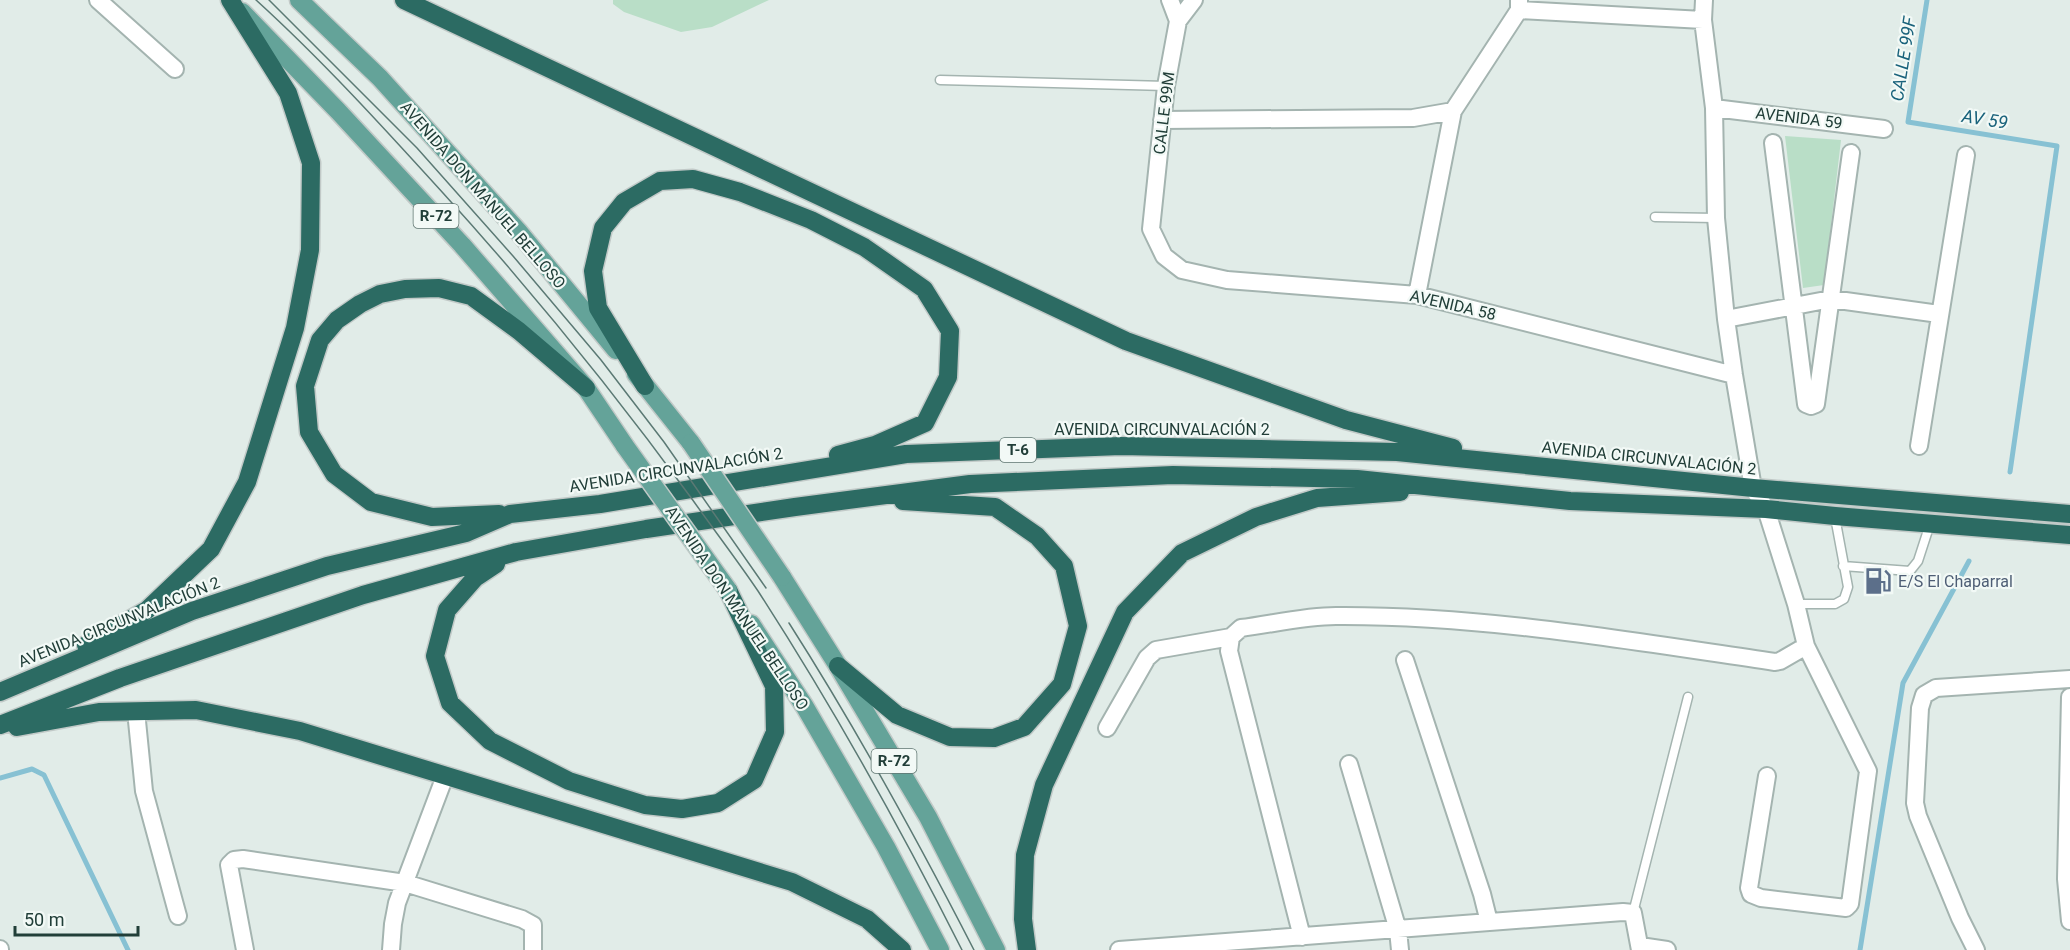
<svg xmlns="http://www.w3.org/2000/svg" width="2070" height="950" font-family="Roboto,sans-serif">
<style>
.green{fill:#b9dec7}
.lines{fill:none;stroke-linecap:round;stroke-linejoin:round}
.stream{stroke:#87c1d3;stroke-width:5}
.lane-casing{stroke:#a4b4b0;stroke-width:11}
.street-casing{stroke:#a4b4b0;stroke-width:20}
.primary-casing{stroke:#c1c9c7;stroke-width:21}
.highway-casing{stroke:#c1c9c7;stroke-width:21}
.lane{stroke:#fff;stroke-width:8}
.street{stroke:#fff;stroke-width:16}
.primary{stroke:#64a399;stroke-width:18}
.highway{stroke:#2c6b63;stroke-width:18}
.tram{stroke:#5b7974;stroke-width:1.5}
.primary-bridge-casing{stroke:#c1c9c7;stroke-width:21;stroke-linecap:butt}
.primary-bridge{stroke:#64a399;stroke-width:18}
.labels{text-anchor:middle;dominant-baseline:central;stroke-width:4.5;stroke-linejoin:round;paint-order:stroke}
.shield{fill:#f2f9f6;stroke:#607671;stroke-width:1.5}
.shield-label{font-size:15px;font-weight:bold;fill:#213e38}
.street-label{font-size:16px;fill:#213e38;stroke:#f2f9f6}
.service-label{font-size:16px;fill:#4e5e75;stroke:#f2f9f6;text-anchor:start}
.water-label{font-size:18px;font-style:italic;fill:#19627b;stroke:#f2f9f6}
</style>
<rect width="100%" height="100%" fill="#e1ece8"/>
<path class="green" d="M 613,0 L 769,0 L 712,27 L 681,32 L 624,12 L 613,4 Z
M 1785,136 L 1841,140 L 1824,285 L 1803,288 Z"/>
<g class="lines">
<path class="stream" d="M 1927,0 L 1908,122 L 2057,146 L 2010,472
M 0,778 L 32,769 L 44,775 L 128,950
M 1860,950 L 1903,683 L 1969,561"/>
<defs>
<path id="lane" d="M 940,80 L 1166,86
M 1655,217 L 1716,218
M 1843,566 L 1910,571 L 1918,561 L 1930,524
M 1796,604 L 1835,604 L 1844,599 L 1848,587 L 1835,517
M 1633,913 L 1688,697"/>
<path id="street" d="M 98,0 L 175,69
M 1170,0 L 1178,21 L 1166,86 L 1151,229 L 1164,256 L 1182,270 L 1227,280 L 1417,295 L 1734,375
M 1519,10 L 1703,20
M 1178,21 L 1194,0
M 1714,108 L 1884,129
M 1162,120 L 1413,118 L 1453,111
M 1773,143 L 1806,404 L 1811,406 L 1816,404 L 1851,153
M 1417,295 L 1453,111 L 1519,10 L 1519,0
M 1726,319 L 1831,299 L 1939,314
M 1919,446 L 1966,155
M 1405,660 L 1482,894 L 1489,922
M 2070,697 L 2066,879 L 2070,921
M 136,711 L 144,791 L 178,916
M 1107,728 L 1147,658 L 1156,650 L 1231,637
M 1349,764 L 1398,930 L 1400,950
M 1767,776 L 1749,888 L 1751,894 L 1761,898 L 1846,908 L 1850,904 L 1868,771 L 1806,646
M 1302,937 L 1229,651 L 1231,637 L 1241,628 C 1272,624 1305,616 1336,616 C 1483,615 1630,641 1775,662 L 1780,661 L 1806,646 L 1796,604 L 1766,509 L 1753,488 L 1734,375 L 1726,319 L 1716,218 L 1714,108 L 1703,20 L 1704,0
M 1640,946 L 1667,950
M 0,949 L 0,950
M 245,950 L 229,865 L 234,860 L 243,859 L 405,883 L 522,919 L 533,925 L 533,950
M 391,950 L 393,924 L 397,903 L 445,776
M 1119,950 L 1623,912 L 1633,913 L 1640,950
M 1976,950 L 1960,918 L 1918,816 L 1915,803 L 1920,708 L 1924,695 L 1936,688 L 2070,679"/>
<path id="primary" d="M 299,0 L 380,78 L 518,231 L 616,350
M 242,12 L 338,111 L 462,245 L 586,388 L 625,446
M 636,374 L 691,443
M 782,577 L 838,666 L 928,817 L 996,950
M 751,624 L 805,707 L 886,847 L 940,950"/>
<path id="highway" d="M 404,0 L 1126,341 L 1346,420 L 1453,448
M 645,386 L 598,308 L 593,271 L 603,228 L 624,202 L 660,181 L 693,179 L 740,192 L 811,220 L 864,247 L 924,289 L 950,331 L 948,377 L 925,423 L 875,445 L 838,455
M 499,514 L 432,517 L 371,502 L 334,474 L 309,432 L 305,386 L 320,340 L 337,320 L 360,304 L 380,294 L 405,289 L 439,288 L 471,296 L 519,331 L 586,388
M 496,564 L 475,578 L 447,610 L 435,656 L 450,703 L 490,741 L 569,781 L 645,805 L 682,809 L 718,803 L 754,780 L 775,732 L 774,686 L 728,590
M 86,645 L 147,610 L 211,549 L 247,482 L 295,328 L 310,250 L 311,163 L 288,93 L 230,0
M 838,666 L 897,715 L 950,737 L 994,738 L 1024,727 L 1062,684 L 1078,626 L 1064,566 L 1037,536 L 995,507 L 903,501
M 0,692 L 192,611 L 327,566 L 466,533 L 510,514 L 600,504 L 906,454 L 1121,446 L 1397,452 L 1753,488 L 2070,514
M 0,725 L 120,678 L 363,595 L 516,552 L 646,529 L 795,507 L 970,484 L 1173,475 L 1357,479 L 1570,501 L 1766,509 L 1835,516 L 2070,535
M 17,727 L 99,712 L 196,710 L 300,731 L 792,882 L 867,919 L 902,950
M 1027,950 L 1023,919 L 1025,855 L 1044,785 L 1125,612 L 1182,553 L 1256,517 L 1317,498 L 1400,492"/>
</defs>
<use href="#lane" class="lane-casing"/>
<use href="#street" class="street-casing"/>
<use href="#primary" class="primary-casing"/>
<use href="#highway" class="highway-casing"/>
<use href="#lane" class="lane"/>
<use href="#street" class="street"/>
<use href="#primary" class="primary"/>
<use href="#highway" class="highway"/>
<path class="tram" d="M 256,0 C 322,60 383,127 443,193 C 532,291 614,392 692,499 C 714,530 737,560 758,591 C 833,707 900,827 962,950
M 269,0 L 417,148 L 513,256 L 601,360 L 664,442 L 766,588
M 789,623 C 856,728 917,839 974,950"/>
<defs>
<path id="primary-bridge" d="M 691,443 L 782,577
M 625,446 L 728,590"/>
</defs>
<use href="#primary-bridge" class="primary-bridge-casing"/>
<use href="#primary-bridge" class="primary-bridge"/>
</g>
<defs>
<symbol id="fuel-bare" viewBox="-9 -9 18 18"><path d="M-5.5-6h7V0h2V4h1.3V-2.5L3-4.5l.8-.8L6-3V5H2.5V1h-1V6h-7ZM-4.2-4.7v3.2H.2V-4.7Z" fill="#5c6f8a" stroke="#f2f9f6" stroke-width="2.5" paint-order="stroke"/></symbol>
</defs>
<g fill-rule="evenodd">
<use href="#fuel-bare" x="1859" y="562" width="38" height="38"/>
</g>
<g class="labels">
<g class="shield">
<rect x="413.5" y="204" width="45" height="24" rx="4.5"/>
<rect x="1000" y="438" width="36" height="24" rx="4.5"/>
<rect x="871.5" y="749" width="45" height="24" rx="4.5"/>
</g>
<g class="shield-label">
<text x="436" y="216">R-72</text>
<text x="1018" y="450">T-6</text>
<text x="894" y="761">R-72</text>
</g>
<g class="street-label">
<text transform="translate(1164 113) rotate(-83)">CALLE 99M</text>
<text transform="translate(1799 118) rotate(7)">AVENIDA 59</text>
<text transform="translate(483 195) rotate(49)">AVENIDA DON MANUEL BELLOSO</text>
<text transform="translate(1453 305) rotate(13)">AVENIDA 58</text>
<text x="1162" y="429">AVENIDA CIRCUNVALACIÓN 2</text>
<text transform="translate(1649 458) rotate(6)">AVENIDA CIRCUNVALACIÓN 2</text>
<text transform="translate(676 470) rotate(-9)">AVENIDA CIRCUNVALACIÓN 2</text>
<text transform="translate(737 608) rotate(56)">AVENIDA DON MANUEL BELLOSO</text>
<text transform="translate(119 622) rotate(-22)">AVENIDA CIRCUNVALACIÓN 2</text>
</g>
<g class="service-label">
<text x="1898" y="581">E/S El Chaparral</text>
</g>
<g class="water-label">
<text transform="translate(1903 59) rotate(-81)">CALLE 99F</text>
<text transform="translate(1985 119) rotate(9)">AV 59</text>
</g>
</g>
<path d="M15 926v9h123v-9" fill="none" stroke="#213e38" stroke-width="3"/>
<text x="24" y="926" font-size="18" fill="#213e38" stroke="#f2f9f6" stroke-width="4.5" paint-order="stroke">50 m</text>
</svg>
